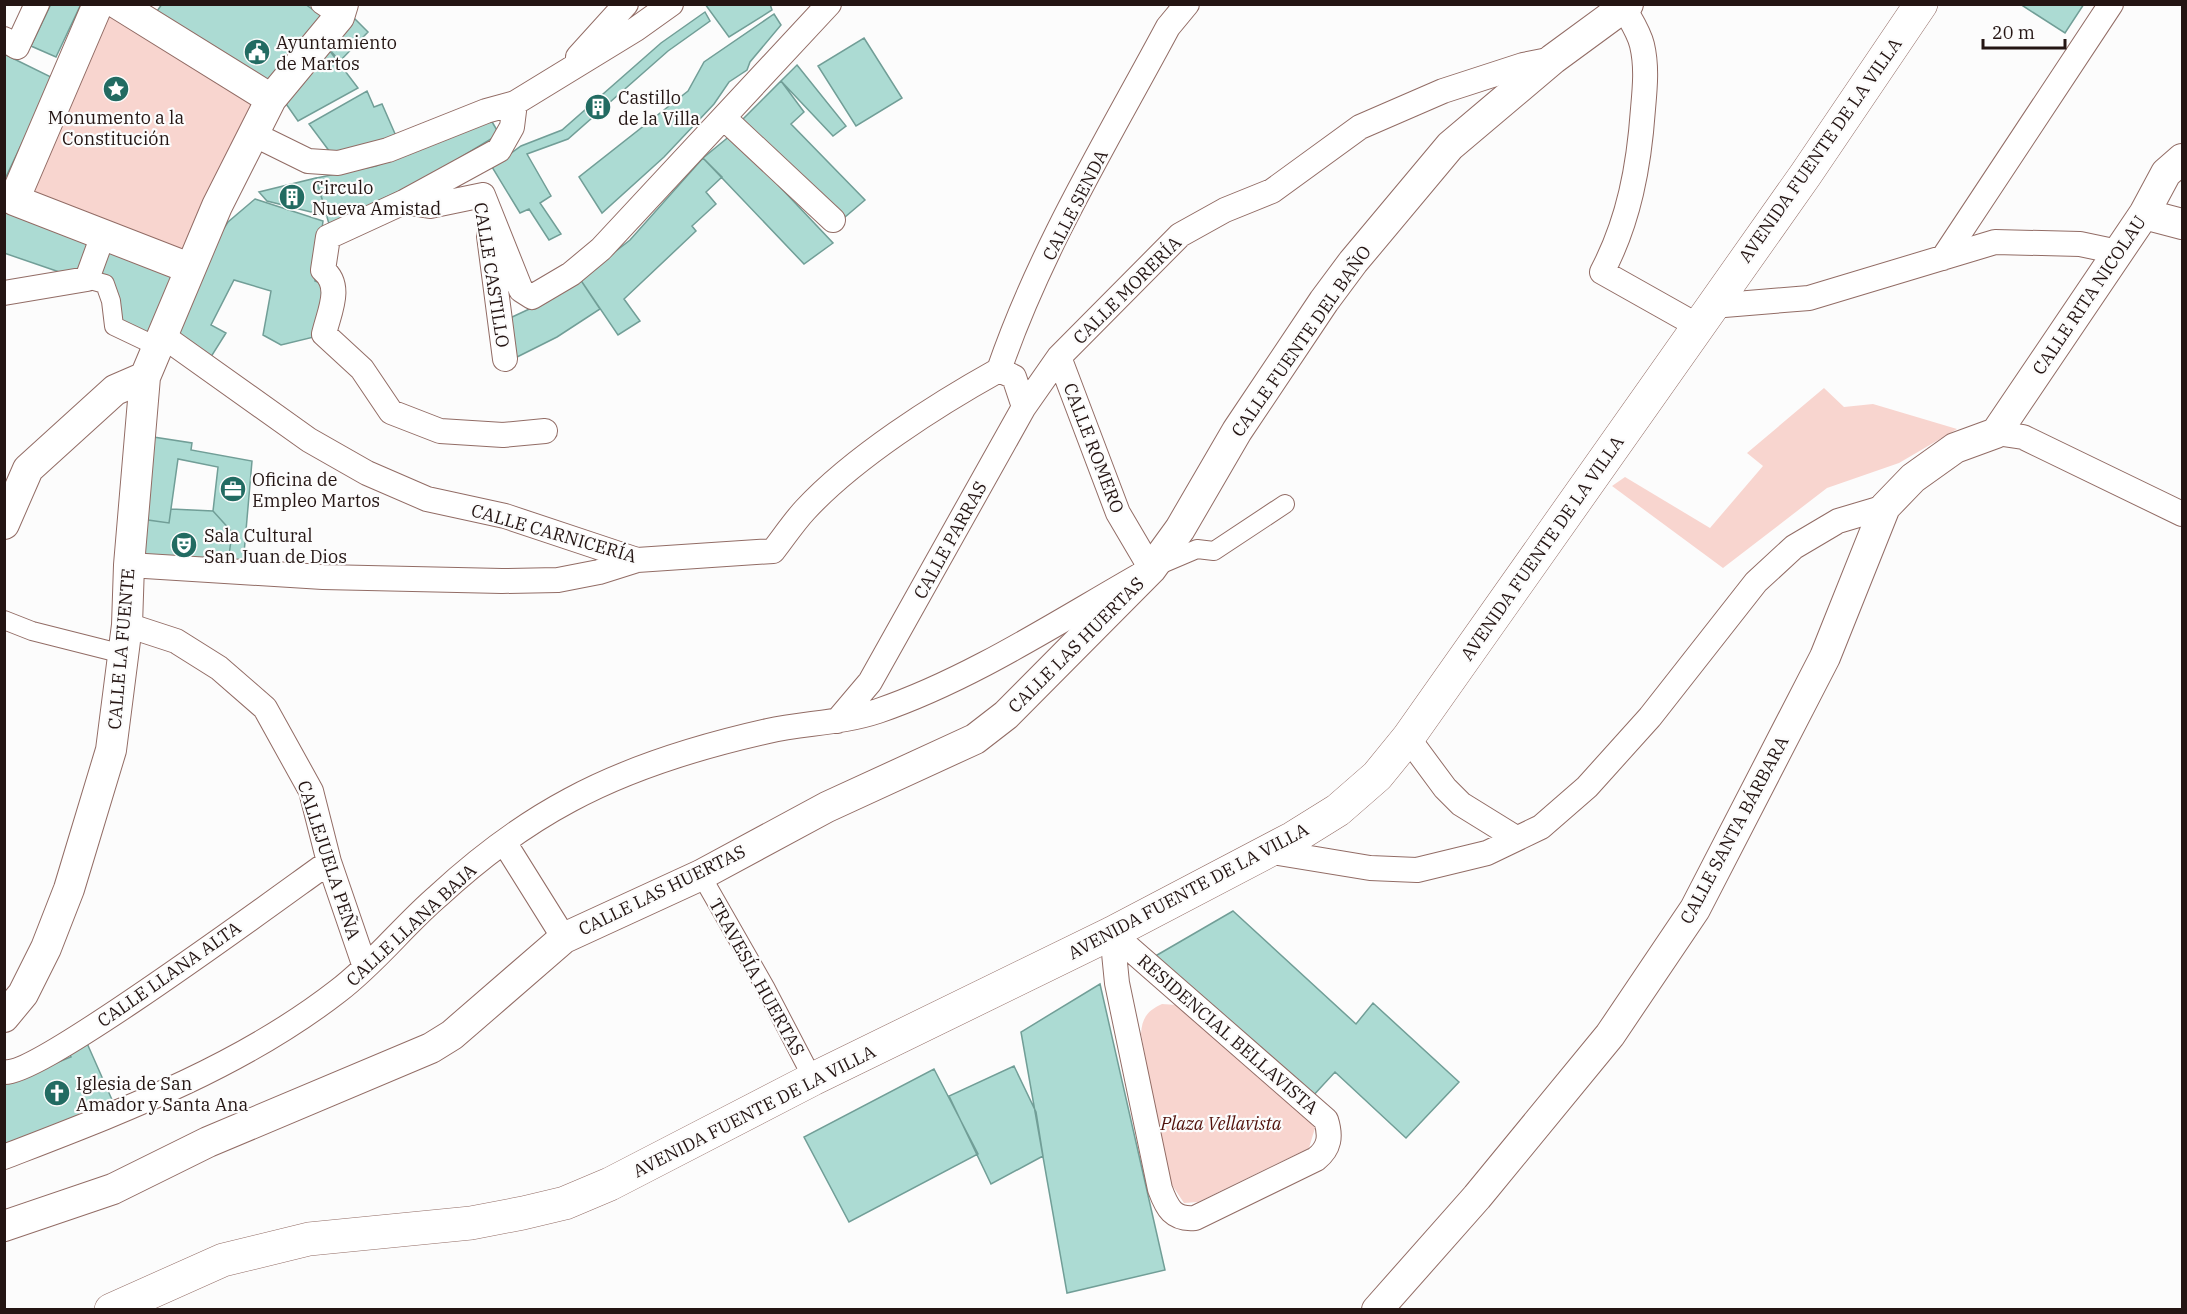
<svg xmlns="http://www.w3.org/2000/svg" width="2187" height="1314" font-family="'IBM Plex Serif',serif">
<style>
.green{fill:#f8d5cf}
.building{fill:#acdbd3;stroke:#719e97;stroke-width:1.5}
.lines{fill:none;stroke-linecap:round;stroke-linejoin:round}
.pedestrian-casing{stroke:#926c65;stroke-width:20}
.minor-casing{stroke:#926c65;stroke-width:26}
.tertiary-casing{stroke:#926c65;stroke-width:32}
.secondary-casing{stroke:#926c65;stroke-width:34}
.pedestrian{stroke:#fff;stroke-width:18}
.minor{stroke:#fff;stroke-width:24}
.tertiary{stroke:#fff;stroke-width:30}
.secondary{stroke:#fff;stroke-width:33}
.labels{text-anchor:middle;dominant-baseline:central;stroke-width:4.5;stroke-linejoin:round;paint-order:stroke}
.poi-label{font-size:18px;fill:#241513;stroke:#fcfcfc;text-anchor:start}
.street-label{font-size:18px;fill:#241513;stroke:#fcfcfc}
.park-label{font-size:18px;font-style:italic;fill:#51120c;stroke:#fcfcfc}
</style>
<rect width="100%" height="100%" fill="#fcfcfc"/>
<path class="green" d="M 98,5 L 271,99 L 189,268 L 14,200 Z
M 1824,388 L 1844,407 L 1873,404 L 1957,429 L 1899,463 L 1827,488 L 1723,568 L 1612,486 L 1625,477 L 1710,528 L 1763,466 L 1747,453 Z
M 1162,1004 L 1177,1005 L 1305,1112 L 1315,1128 L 1309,1148 L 1198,1202 L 1184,1203 L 1168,1179 L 1141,1034 C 1142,1018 1147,1011 1162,1004 Z"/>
<path class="building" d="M 51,4 L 81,4 L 56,57 L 31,46 Z
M 162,4 L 305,4 L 323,17 L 274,88 L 155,14 Z
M 705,4 L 770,4 L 772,10 L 729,37 Z
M 2020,4 L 2084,4 L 2065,33 Z
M 705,12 L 710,21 L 668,51 L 568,139 L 527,154 L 551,196 L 540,203 L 561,234 L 549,240 L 529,209 L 520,213 L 492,167 L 521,146 L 562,130 L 661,43 Z
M 774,14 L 781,25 L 750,62 L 747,70 L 729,82 L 714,104 L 664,157 L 602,213 L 579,177 L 688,91 L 704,62 Z
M 352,16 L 368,32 L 340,61 L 326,46 Z
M 864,38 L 902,98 L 856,126 L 818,66 Z
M 326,46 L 358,88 L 298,121 L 282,98 Z
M 4,54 L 53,78 L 4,181 Z
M 797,65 L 846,126 L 833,136 L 781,81 Z
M 781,81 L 804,112 L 791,124 L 865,200 L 845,217 L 739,123 Z
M 367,91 L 374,107 L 382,104 L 396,136 L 333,156 L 309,124 Z
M 491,120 L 498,132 L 491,139 L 425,179 L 329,224 L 316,178 L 376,166 Z
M 731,135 L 833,243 L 804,264 L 703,158 Z
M 703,158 L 722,177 L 706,192 L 716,204 L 692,226 L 696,231 L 624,299 L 640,321 L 618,335 L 580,279 L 630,240 Z
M 316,178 L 327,216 L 267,201 L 259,192 Z
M 255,199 L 323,221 L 315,281 L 326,285 L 314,337 L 281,345 L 263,335 L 271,291 L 234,280 L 211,325 L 226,333 L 209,360 L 171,333 L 210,249 L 228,222 Z
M 4,212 L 90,245 L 74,277 L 4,253 Z
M 107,244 L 179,274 L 152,340 L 115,326 L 101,275 Z
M 580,279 L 600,309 L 557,337 L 515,358 L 510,318 L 540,304 Z
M 147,436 L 192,443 L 191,450 L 252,461 L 243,565 L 228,564 L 232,532 L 213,511 L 218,467 L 178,459 L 169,523 L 141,519 Z
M 171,509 L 213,511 L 232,532 L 228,564 L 137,559 L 141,519 L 169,523 Z
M 1233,911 L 1356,1024 L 1373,1003 L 1459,1082 L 1406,1138 L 1335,1072 L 1311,1098 L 1152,958 Z
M 1100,984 L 1165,1270 L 1067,1293 L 1021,1032 Z
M 86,1041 L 113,1102 L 4,1147 L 4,1084 L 71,1057 L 68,1052 Z
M 1014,1066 L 1036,1112 L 1043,1156 L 991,1184 L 949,1096 Z
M 934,1069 L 978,1154 L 849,1222 L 804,1137 Z"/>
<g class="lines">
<defs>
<path id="pedestrian" d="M 320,4 L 339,17
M 87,279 L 105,284 L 111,301 L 114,326 L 156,346
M 1157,566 L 1197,549 L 1214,551 L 1285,504
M 4,620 L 32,631 L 123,654
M 701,875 L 765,987 L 813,1079"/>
<path id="minor" d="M 1624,8 C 1630,19 1639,32 1642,45 C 1647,66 1645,87 1643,109 C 1639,166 1629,221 1602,272 L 1698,326
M 4,39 L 17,47 L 37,4
M 578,57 L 626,4
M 515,103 L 512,127 L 499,150 L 404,202 L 328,237 L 323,270 C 343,286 329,312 324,334 L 362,369 L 391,412 L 440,431 L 503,435 L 545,431
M 724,118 L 833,220
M 253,134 L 308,161 L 338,163 L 388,150 L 486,111 L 515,103 L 636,29 L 671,4
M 483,195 L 521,290 L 532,297 L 571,274 L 601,249 L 829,4
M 404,202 L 430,206 L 483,195
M 489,236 L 505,359
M 1943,258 L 2111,4
M 4,293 L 87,279 L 103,235
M 1712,306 L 1809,298 L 1995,242 L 2080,244 L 2118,252
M 163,336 L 309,440 L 367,473 L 427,499 L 505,516 L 637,560 L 773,551 C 784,537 793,523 805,510 C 853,458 936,405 999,370
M 1024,407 L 1014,377 L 999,370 C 1040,250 1108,139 1168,27 L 1187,4
M 1996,433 L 2023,437 L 2182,514
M 129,565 L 323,577 L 502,581 L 558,580 L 599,572 L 637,560
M 127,625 L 176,641 L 219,668 L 265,708 L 311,791 L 329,862 L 365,967
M 837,721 L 870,682 L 1024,407 L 1059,357 L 1180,235 L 1225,210 L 1272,191 L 1360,127 L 1443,91 L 1523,65 L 1553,59
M 1408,738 L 1445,788 L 1461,804 L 1516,838
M 504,842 L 564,938
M 1267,851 L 1370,868 L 1417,870 L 1487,853 L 1541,827 L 1587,787 L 1650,717 L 1756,582 L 1794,547 L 1838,521 L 1885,507
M 1112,933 L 1326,1120 C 1331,1136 1330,1148 1316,1159 L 1195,1218 C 1173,1220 1167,1208 1160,1189 L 1117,983 Z
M 4,1072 C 37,1077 285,893 329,862
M 4,1157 C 120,1112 239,1068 338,991 C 375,963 403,926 438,896 C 477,860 523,825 570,800 C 631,767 701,746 768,731 C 804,723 842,723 878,711 C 974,678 1062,619 1151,569 L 1118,513 L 1059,357"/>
<path id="tertiary" d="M 98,4 L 14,200 L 189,268
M 118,4 L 271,99
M 2144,214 L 2182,224
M 4,524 L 28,469 L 115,390 L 145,377
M 4,1017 L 23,994 L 46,948 L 69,889 L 111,750 L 127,625 L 129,565 L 145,377 L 217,206 L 271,99 L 339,17 L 343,4
M 4,1226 L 113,1189 L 208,1142 L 431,1048 L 452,1035 L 564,938 L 701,875 L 827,807 L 975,739 L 1006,715 L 1151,569 L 1180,529 L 1237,431 L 1324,301 L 1353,262 L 1450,146 L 1553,59 L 1628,4
M 1377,1310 L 1477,1197 L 1610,1035 L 1695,909 L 1825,657 L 1885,507 L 1913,478 L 1955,448 L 1996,433 L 2144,214 L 2166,173 L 2182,159"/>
<path id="secondary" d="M 111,1310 L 223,1260 L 309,1239 L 471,1223 L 523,1213 L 565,1203 L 610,1184 L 813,1079 L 1112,933 L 1293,838 L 1338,810 L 1377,776 L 1408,738 L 1806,174 L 1921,4"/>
</defs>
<use href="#pedestrian" class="pedestrian-casing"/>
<use href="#minor" class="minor-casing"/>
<use href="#tertiary" class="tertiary-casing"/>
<use href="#secondary" class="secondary-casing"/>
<use href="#pedestrian" class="pedestrian"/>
<use href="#minor" class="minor"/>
<use href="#tertiary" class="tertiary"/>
<use href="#secondary" class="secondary"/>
</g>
<defs>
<symbol id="civic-disc" viewBox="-11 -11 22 22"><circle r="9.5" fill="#226b62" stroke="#fcfcfc"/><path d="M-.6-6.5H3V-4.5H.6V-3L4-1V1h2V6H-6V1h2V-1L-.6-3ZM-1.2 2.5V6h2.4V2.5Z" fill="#fff"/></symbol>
<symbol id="sight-disc" viewBox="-11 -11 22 22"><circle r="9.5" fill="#226b62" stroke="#fcfcfc"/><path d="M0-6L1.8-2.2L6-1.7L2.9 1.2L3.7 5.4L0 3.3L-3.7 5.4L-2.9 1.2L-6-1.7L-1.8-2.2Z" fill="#fff"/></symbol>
<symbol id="building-disc" viewBox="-11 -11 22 22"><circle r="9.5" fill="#226b62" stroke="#fcfcfc"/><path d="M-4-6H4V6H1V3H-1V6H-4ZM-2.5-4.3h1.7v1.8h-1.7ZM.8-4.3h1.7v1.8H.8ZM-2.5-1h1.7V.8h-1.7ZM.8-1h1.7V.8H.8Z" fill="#fff"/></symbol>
<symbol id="office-disc" viewBox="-11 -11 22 22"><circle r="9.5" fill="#226b62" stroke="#fcfcfc"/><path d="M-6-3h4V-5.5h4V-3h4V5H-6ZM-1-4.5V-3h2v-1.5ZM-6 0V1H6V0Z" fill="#fff"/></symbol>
<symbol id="theatre-disc" viewBox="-11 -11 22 22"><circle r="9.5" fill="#226b62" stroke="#fcfcfc"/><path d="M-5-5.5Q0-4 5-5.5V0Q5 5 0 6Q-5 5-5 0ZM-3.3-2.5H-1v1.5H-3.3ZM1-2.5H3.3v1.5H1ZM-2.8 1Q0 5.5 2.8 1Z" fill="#fff"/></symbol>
<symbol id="church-disc" viewBox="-11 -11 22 22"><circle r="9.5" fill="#226b62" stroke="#fcfcfc"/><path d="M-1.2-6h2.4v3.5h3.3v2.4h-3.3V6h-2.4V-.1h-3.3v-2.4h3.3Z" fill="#fff"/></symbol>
</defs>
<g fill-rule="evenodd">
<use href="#civic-disc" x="242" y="37" width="30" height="30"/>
<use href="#sight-disc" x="101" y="74" width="30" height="30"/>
<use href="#building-disc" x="583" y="92" width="30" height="30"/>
<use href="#building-disc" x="277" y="182" width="30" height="30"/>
<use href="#office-disc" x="218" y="474" width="30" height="30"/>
<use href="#theatre-disc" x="169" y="530" width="30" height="30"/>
<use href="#church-disc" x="42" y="1078" width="30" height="30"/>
</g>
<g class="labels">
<g class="poi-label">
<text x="276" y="42">Ayuntamiento<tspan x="276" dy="21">de Martos</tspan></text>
<text x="618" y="97">Castillo<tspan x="618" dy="21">de la Villa</tspan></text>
<text x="116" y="117" text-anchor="middle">Monumento a la<tspan x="116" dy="21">Constitución</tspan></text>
<text x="312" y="187">Circulo<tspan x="312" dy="21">Nueva Amistad</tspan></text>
<text x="252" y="479">Oficina de<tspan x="252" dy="21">Empleo Martos</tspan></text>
<text x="204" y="535">Sala Cultural<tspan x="204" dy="21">San Juan de Dios</tspan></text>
<text x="76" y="1083">Iglesia de San<tspan x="76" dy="21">Amador y Santa Ana</tspan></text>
</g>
<g class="street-label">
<text transform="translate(1820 150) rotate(-55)">AVENIDA FUENTE DE LA VILLA</text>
<text transform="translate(1075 205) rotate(-63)">CALLE SENDA</text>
<text transform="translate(492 275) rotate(81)">CALLE CASTILLO</text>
<text transform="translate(1127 290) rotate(-45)">CALLE MORERÍA</text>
<text transform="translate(2089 295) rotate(-56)">CALLE RITA NICOLAU</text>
<text transform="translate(1301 341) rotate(-55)">CALLE FUENTE DEL BAÑO</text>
<text transform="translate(1094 448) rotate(69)">CALLE ROMERO</text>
<text transform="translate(554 533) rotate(16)">CALLE CARNICERÍA</text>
<text transform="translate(950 540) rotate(-61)">CALLE PARRAS</text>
<text transform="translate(1542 548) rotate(-55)">AVENIDA FUENTE DE LA VILLA</text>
<text transform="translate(1076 645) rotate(-45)">CALLE LAS HUERTAS</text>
<text transform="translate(121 649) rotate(-85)">CALLE LA FUENTE</text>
<text transform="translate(1734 830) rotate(-62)">CALLE SANTA BÁRBARA</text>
<text transform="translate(329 860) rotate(72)">CALLEJUELA PEÑA</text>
<text transform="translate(662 890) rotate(-26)">CALLE LAS HUERTAS</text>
<text transform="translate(1188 891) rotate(-28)">AVENIDA FUENTE DE LA VILLA</text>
<text transform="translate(411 925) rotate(-43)">CALLE LLANA BAJA</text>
<text transform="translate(169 974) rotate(-35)">CALLE LLANA ALTA</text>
<text transform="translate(757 977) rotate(61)">TRAVESÍA HUERTAS</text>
<text transform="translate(1228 1034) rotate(41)">RESIDENCIAL BELLAVISTA</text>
<text transform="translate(754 1111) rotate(-27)">AVENIDA FUENTE DE LA VILLA</text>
</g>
<g class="park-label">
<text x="1221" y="1123">Plaza Vellavista</text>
</g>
</g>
<rect width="2187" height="1314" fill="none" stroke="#241513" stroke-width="12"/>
<path d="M1983 39v9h82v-9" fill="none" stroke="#241513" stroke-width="3"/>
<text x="1992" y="39" font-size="18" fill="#241513" stroke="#fcfcfc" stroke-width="4.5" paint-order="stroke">20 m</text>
</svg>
